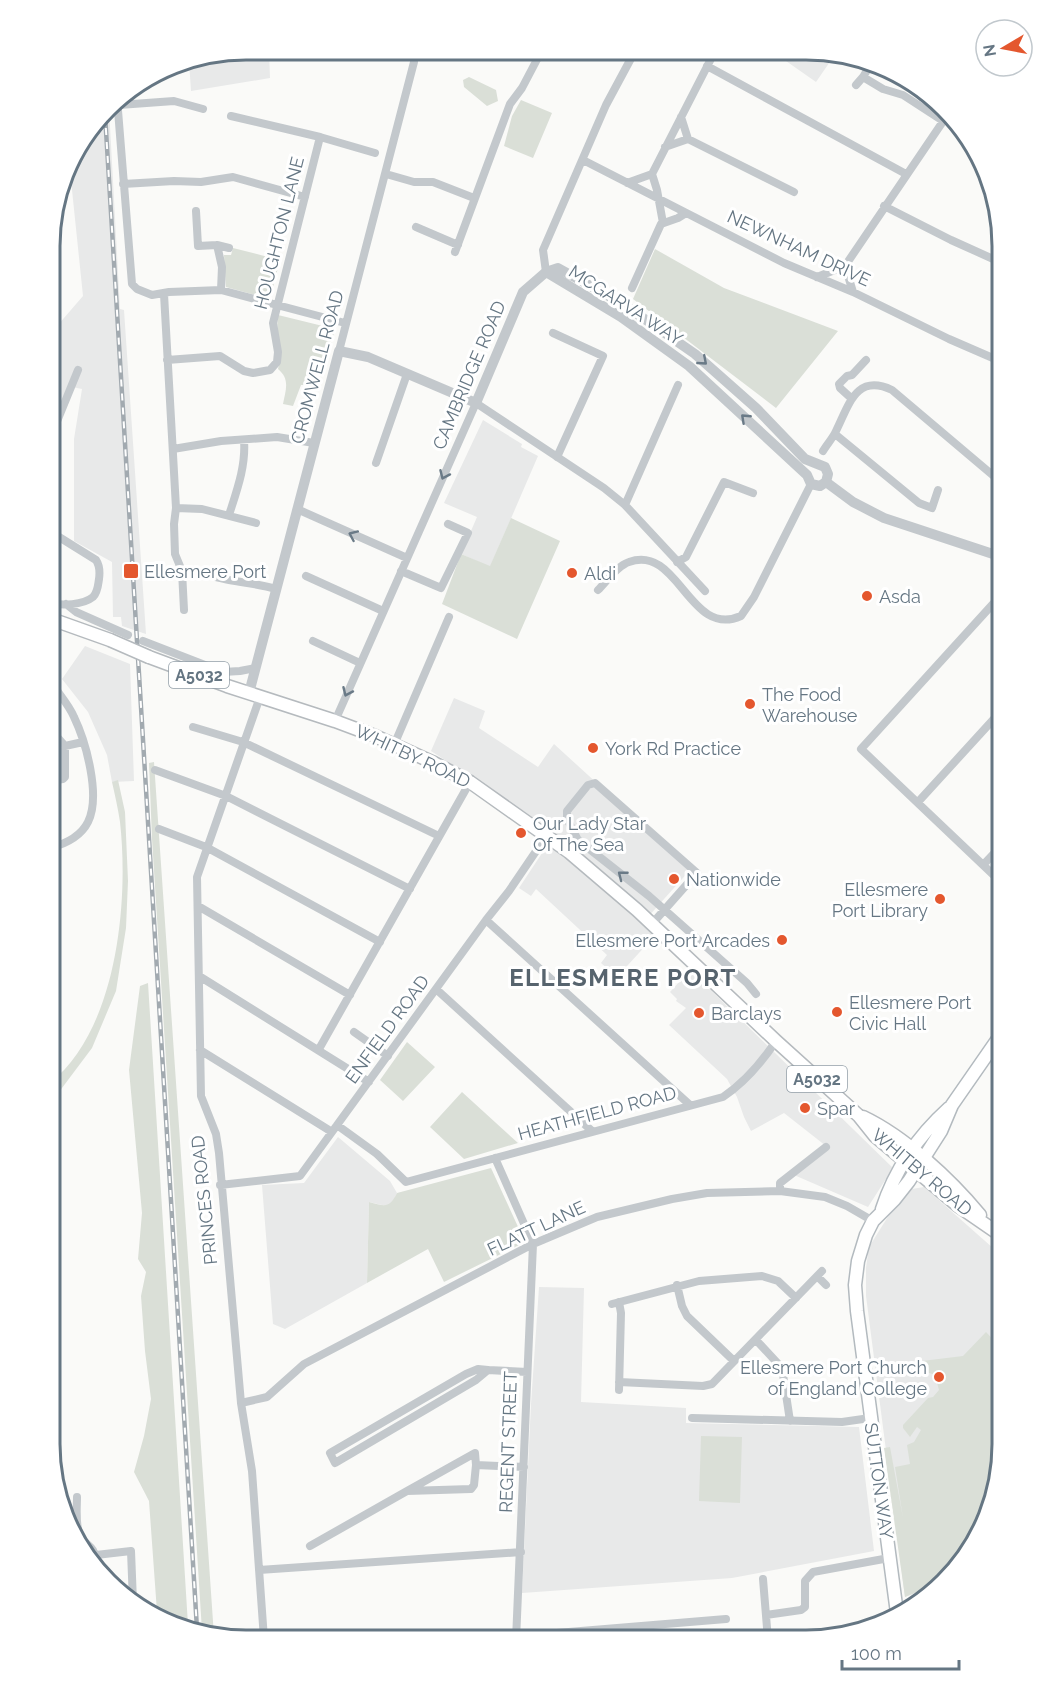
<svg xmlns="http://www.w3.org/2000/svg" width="1052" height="1690" font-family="Raleway,sans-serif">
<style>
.built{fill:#e8e9e9}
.green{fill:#dadfd7}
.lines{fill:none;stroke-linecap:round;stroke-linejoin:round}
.secondary-casing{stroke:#b3babf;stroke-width:15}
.primary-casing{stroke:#b5babe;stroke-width:15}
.minor{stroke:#c3c8cc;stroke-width:8}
.tertiary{stroke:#c3c8cc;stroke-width:10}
.secondary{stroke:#fff;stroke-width:12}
.primary{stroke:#fff;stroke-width:12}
.rail-casing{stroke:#a2aab0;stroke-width:4.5}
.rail{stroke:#fff;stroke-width:2;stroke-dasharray:7;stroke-linecap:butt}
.primary-bridge-casing{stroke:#b5babe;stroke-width:15;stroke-linecap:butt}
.primary-bridge{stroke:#fff;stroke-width:12}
.oneway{stroke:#6a7a87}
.poi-dot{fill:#e4572e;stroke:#fff;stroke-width:2}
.labels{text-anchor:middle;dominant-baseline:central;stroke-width:6;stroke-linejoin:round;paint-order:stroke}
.shield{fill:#fff;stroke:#939fa8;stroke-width:1.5}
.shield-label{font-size:16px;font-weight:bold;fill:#657683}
.street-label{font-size:18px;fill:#657683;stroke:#fff}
.poi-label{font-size:18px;fill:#657683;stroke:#fff;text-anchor:start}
.district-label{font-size:24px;font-weight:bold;letter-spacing:1.5px;fill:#57646e;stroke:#fff}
.rim{fill:none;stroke:#657683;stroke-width:3}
</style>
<rect width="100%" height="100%" fill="#fafaf8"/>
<path class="built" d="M 246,50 L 269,50 L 270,78 L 191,91 L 189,61 Z
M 778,51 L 832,51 L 836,53 L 816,82 L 776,54 Z
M 109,108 L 120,309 L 124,310 L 146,634 L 122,626 L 121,617 L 113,617 L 112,562 L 74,541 L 74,439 L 82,389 L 72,387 L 51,414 L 51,333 L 83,296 L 69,161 Z
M 483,420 L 522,444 L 521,447 L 538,456 L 490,567 L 461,554 L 477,517 L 444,503 Z
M 85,646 L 130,664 L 134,781 L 112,782 L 107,755 L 88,712 L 62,679 Z
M 454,698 L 485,711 L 479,728 L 538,767 L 554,744 L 691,869 L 647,918 L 660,930 L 617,977 L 601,963 L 607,955 L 536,889 L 531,896 L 519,888 L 556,832 L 431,751 Z
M 690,970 L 893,1168 L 868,1207 L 794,1175 L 826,1146 L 784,1113 L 751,1131 L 744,1117 L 737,1097 L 727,1079 L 669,1025 L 686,1008 L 676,1001 L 677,999 L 670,992 Z
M 338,1137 L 390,1181 L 397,1193 L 392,1204 L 386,1206 L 369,1202 L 367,1283 L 285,1329 L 273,1324 L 262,1185 L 304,1183 Z
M 924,1187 L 1002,1256 L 1002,1457 L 932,1586 L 905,1597 L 866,1296 L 866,1268 L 869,1247 L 899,1199 L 912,1189 Z
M 539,1287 L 584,1288 L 581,1402 L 686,1408 L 686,1423 L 859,1427 L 874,1551 L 732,1578 L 522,1593 L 531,1404 Z"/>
<path class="green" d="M 469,77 L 496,90 L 498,101 L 487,106 L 464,87 L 463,80 Z
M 521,100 L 552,113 L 533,158 L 504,146 L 512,116 Z
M 233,248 L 280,260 L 270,299 L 226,287 L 224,255 L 231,255 Z
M 655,249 L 724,288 L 838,331 L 776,408 L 633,299 Z
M 278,315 L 335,329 L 324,376 L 315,373 L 311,385 L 301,385 L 293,406 L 283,404 C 286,389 290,379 278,369 C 283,351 275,334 278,315 Z
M 511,518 L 560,541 L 517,639 L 442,604 L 461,554 L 490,566 Z
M 154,762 L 214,1636 L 202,1631 L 152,839 L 149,763 Z
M 118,780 L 125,812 L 128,881 L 126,928 L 116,991 L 92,1048 L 50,1104 L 50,1083 C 117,1030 129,902 120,822 C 118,809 115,795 112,782 Z
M 148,983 L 188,1625 L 157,1612 L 149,1501 L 134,1472 L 144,1436 L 151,1399 L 145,1351 L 141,1296 L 146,1272 L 138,1259 L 142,1213 L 129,1070 L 140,986 Z
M 407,1042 L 435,1067 L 403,1101 L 380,1080 Z
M 462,1092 L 518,1143 L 464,1159 L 430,1127 Z
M 491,1168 L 525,1242 L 444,1282 L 428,1249 L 367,1283 L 369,1202 C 385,1206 389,1209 397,1193 Z
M 986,1332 L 1002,1349 L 1002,1457 L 992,1507 L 962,1563 L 932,1586 L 905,1597 L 884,1448 L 890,1447 L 903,1518 L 895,1467 L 910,1464 L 907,1445 L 914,1442 L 921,1430 L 917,1427 L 910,1437 L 903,1428 L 903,1425 L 928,1398 L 933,1397 L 939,1390 L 935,1375 L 924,1371 L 922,1361 L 963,1356 Z
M 701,1436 L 742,1437 L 740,1503 L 699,1501 Z"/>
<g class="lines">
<defs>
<path id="secondary" d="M 882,1209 C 895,1169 918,1136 949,1108
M 897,1613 L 857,1311 L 855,1285 L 858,1261 L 866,1235 L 873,1221 L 894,1200 L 909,1181 L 941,1131 L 952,1105 L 1002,1033"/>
<path id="primary" d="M 51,619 L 110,640
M 149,657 L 227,686 L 335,721 L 375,736 L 432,762 L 470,782 L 569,852 L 637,910 L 776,1041 L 859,1116 L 875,1136 L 957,1205 L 1002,1236
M 863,1117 C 905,1137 950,1179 980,1215"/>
</defs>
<use href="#secondary" class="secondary-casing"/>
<use href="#primary" class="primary-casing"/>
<path class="minor" d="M 415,53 L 436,50
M 707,66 L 906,174
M 863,77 L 869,67
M 856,85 L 863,77 L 883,89 L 903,95 L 943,121
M 117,98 L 132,284 L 137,289 L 152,295 L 169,292 L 221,290
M 119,105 L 174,101 L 203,109
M 231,116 L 320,137 L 375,153
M 681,117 L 688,139 L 794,192
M 665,147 L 688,139
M 583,160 L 784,263 L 853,292 L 949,339 L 1002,362
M 386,174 L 414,182 L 433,182 L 474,198
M 627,183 L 652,174
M 123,184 L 174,181 L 201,182 L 233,177 L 305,197
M 884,206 L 951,240 L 1002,263
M 196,211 L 198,246 L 217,245 L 222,267 L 221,290 L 345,323
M 663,223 L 657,190 L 652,174 L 715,51
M 416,227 L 458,245
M 217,245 L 229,248
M 455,252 L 510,104 L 522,88 L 542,50
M 546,272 L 543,250 L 606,105 L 635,51
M 817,277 L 845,266
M 632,288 L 661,224 L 678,218 L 686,213
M 853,292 L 845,266 L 946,117
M 164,294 L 176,508 L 174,524 L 175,554 L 182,571 L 184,610
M 553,333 L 603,356 L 557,457
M 339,351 L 414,62 L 414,50
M 167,360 L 220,356 L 244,371 L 253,373 L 270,370 L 277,362 L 278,352 L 273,323 L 320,137
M 851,398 L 840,388 L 839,384 L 847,376 L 852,375 L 866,360
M 835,434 L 919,503 L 932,508 L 938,490
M 51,436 L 78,370
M 173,449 L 221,441 L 277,437 L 314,443
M 823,451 C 827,444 833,438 836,431 C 849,405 856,373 892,390 L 1002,483
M 376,463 L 407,374
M 625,505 L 678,385
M 176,508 L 202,509 L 256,523
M 297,509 L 407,558
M 229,515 C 237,490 246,466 244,440
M 677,562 L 686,557 L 724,482 L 753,493
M 182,571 C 199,571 212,577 229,580 C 245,583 259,584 276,589
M 401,571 L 441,588 L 468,533 L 448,524
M 306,576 L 383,611
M 598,590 C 607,581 617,566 629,562 C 679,544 689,639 741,616 L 754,597 L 811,484
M 51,603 C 62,606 83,605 93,597 C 98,592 98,585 99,579 C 100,572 100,566 96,560 L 51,532
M 66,604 L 76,612 L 128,635
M 143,641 L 223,672 L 240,671 L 256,668
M 313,641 L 360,663
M 260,697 L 197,877 L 201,1096 L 216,1134 L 219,1153 L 241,1403 L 252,1471 L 264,1639
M 335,721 L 476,403 L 604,488 L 625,505 L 705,591
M 50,723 L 52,718
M 193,727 L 243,742 L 439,836
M 50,729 L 65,746
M 394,745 L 449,617
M 155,770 L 226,796 L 410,889
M 50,781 L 63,779 L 65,777 L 65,746 L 83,742
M 918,802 L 1002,710
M 159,829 L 206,847 L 380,942
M 578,840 L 649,896 L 747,983 L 756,994
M 50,848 C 65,844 81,836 88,822 C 101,796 86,742 74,717 C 69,705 58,693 51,682
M 569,852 L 578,840 L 567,819 L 567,811 L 588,785 L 595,783 L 697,873 L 651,925
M 984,864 L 1002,845
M 1002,883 L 861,749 L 1002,594
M 198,906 L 350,995
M 486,920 L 690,1105
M 199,976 L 369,1082
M 436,989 L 592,1131
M 354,1032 L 388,1056
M 319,1049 L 470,782
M 200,1050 L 332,1132
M 991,1051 L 1002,1062
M 337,1125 L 377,1154 L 406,1182 L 723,1097 C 744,1083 762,1062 776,1041
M 495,1158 L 533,1244 L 516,1640
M 220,1185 L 300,1176 L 486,920 L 509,891 L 547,835
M 780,1191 L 780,1183 L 826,1147
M 817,1276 L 826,1285
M 677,1285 L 682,1306 L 687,1316 L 734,1361
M 612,1304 L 699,1281 L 762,1276 L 778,1281 L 796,1298
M 756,1340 L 782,1368 L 790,1421
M 488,1370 L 478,1369 L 466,1374 L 330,1453 L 335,1463 L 476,1380 L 488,1370 L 527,1372
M 619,1382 L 703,1386 L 712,1384 L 822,1271
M 619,1390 L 621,1313 L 619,1302
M 241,1403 L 267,1397 L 304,1364 L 533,1244 L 597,1217 L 672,1199 L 707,1193 L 780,1191 L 825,1197 L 847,1206 L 873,1221
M 692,1418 L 842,1422 L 870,1418
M 476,1465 L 475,1453 L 407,1491 L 471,1489 L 474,1485 L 476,1465 L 524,1467
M 77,1497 C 77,1508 75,1525 80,1536 C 85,1545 96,1547 95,1559
M 310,1546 L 407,1491
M 96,1555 L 131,1551 L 133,1602
M 259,1570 L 521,1552
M 763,1579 L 768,1640
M 766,1615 L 801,1610 L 805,1607 L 805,1581 L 813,1572 L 889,1558
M 386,1639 L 453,1633 L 474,1639
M 471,1640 L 726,1619"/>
<path class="tertiary" d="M 546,272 L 621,317 L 689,366 L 807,475 L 811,484 L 820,486 L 826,482
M 826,482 L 853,502 L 884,518 L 1002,557
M 249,693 L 339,351 L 368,357 L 476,403 L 523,292 L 546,272 L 558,268 L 623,304 L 695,354 L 756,408 L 805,459 L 825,467 L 828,474 L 826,482"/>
<use href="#secondary" class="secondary"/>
<use href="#primary" class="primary"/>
<defs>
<path id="rail" d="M 105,114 L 197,1629"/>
</defs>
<use href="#rail" class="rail-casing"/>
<use href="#rail" class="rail"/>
<defs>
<path id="primary-bridge" d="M 110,640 L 149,657"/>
</defs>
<use href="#primary-bridge" class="primary-bridge-casing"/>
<use href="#primary-bridge" class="primary-bridge"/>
</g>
<defs><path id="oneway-chevron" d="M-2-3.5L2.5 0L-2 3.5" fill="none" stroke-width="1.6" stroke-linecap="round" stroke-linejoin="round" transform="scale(1.5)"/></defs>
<g class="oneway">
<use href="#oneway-chevron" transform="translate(703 361) rotate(41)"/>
<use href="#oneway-chevron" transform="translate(745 418) rotate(-137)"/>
<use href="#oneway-chevron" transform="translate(444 475) rotate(114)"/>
<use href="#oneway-chevron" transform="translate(353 535) rotate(-156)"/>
<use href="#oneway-chevron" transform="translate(347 692) rotate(114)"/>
<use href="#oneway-chevron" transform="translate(622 875) rotate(-142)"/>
</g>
<g class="poi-dot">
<rect x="123" y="563" width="16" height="16" rx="3"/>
<circle cx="572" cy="573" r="6"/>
<circle cx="867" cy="596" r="6"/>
<circle cx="750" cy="704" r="6"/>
<circle cx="593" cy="748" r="6"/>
<circle cx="521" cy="833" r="6"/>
<circle cx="674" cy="879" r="6"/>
<circle cx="940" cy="899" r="6"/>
<circle cx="782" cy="940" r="6"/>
<circle cx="837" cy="1012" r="6"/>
<circle cx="699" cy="1013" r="6"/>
<circle cx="805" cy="1108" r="6"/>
<circle cx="939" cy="1377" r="6"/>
</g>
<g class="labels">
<g class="shield">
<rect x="169" y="662" width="60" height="26" rx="4.5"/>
<rect x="787" y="1066" width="60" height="26" rx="4.5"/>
</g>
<g class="shield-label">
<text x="199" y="675">A5032</text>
<text x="817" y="1079">A5032</text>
</g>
<g class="street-label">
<text transform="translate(279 233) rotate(-76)">HOUGHTON LANE</text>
<text transform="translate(799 248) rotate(25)">NEWNHAM DRIVE</text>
<text transform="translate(626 305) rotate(33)">MCGARVA WAY</text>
<text transform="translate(317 367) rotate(-75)">CROMWELL ROAD</text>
<text transform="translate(469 375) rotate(-67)">CAMBRIDGE ROAD</text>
<text transform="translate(413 756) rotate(25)">WHITBY ROAD</text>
<text transform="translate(387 1029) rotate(-54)">ENFIELD ROAD</text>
<text transform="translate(597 1113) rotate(-15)">HEATHFIELD ROAD</text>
<text transform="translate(922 1172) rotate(40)">WHITBY ROAD</text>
<text transform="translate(204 1200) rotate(-96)">PRINCES ROAD</text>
<text transform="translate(536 1228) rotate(-25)">FLATT LANE</text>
<text transform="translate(508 1442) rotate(-88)">REGENT STREET</text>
<text transform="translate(879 1481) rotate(82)">SUTTON WAY</text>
</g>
<g class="poi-label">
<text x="144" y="571">Ellesmere Port</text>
<text x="584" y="573">Aldi</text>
<text x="879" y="596">Asda</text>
<text x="762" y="694">The Food<tspan x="762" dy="21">Warehouse</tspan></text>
<text x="605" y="748">York Rd Practice</text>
<text x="533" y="823">Our Lady Star<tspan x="533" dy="21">Of The Sea</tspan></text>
<text x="686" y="879">Nationwide</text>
<text x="928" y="889" text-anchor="end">Ellesmere<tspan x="928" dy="21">Port Library</tspan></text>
<text x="770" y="940" text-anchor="end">Ellesmere Port Arcades</text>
<text x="849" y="1002">Ellesmere Port<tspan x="849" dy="21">Civic Hall</tspan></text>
<text x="711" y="1013">Barclays</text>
<text x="817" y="1108">Spar</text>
<text x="927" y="1367" text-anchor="end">Ellesmere Port Church<tspan x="927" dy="21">of England College</tspan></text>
</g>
<g class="district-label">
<text x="623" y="977">ELLESMERE PORT</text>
</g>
</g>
<path d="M0 0H1052V1690H0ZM246 60H806A186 186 0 0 1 992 246V1444A186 186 0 0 1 806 1630H246A186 186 0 0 1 60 1444V246A186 186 0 0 1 246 60Z" fill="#fff" fill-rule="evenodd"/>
<path class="rim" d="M246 60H806A186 186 0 0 1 992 246V1444A186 186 0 0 1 806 1630H246A186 186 0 0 1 60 1444V246A186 186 0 0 1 246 60Z"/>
<g transform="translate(1004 48) rotate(260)"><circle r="28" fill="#ffffff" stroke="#c1c8cd" stroke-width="1.5"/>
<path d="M0-4.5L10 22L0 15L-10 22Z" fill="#e4572e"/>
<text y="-9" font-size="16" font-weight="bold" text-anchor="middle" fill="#657683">N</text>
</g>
<path d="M842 1660v9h117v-9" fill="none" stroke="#657683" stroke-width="3"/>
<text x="851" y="1660" font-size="18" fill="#657683" stroke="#ffffff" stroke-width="4.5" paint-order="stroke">100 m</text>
</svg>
